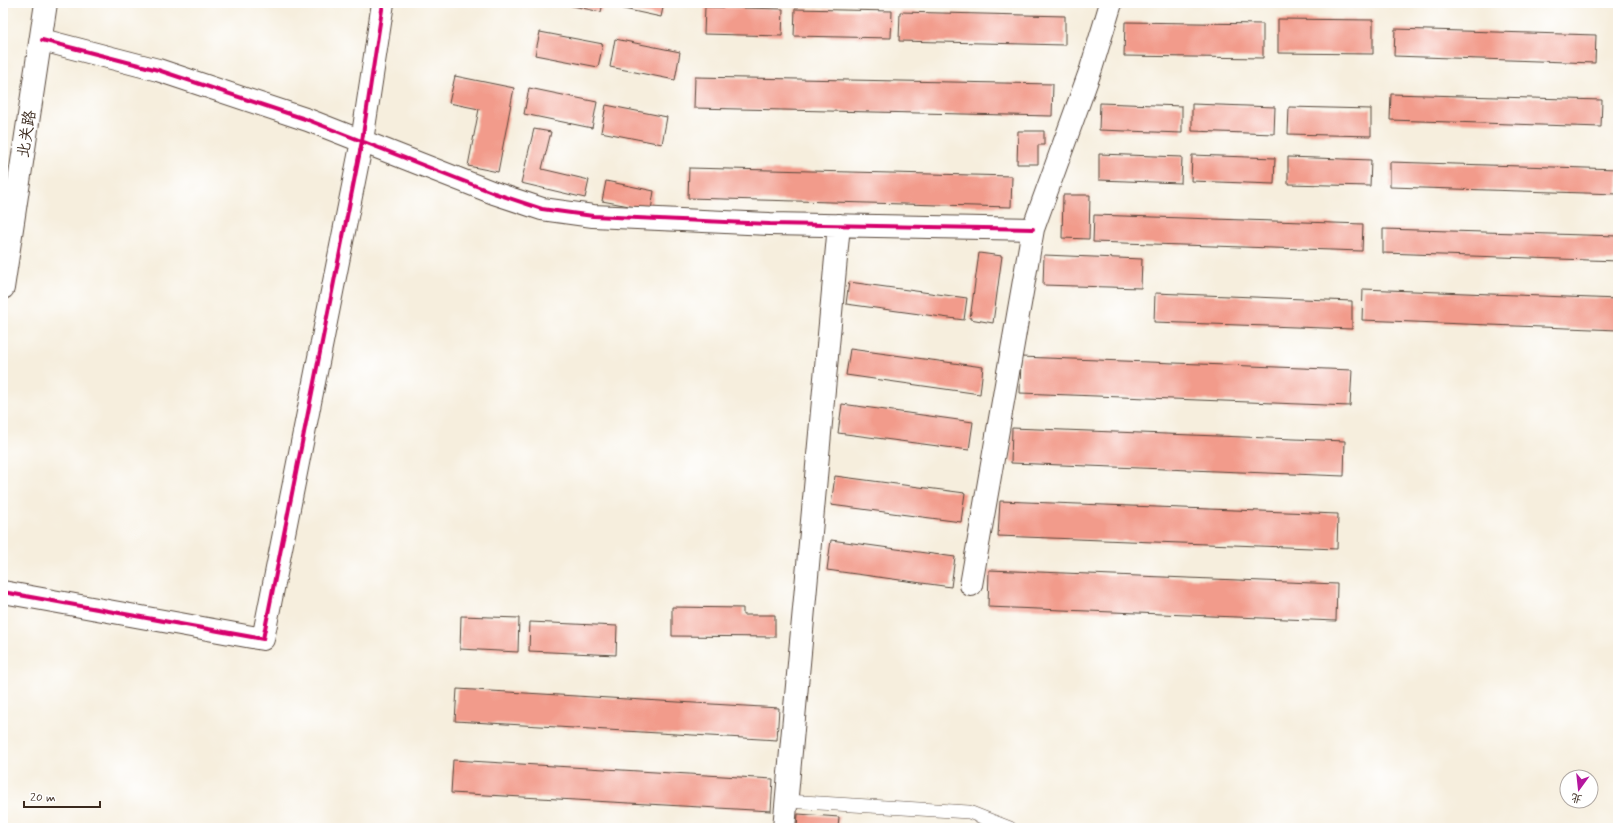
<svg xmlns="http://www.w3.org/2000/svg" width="1621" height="831" font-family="Mynerve,'LXGW WenKai TC',sans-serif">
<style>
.building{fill:#f29b8b}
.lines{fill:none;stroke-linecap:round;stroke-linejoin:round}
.lane-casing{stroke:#57473b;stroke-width:14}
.street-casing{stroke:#57473b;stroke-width:24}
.secondary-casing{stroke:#57473b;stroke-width:24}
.lane{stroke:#fff;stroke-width:13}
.street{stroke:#fff;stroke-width:22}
.secondary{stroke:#fff;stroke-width:22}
.cycleway-casing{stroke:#fff;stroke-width:6}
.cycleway{stroke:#d6006c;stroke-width:4}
.labels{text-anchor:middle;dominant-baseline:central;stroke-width:4;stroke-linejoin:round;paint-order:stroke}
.street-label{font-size:16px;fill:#3b2a1e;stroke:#fff}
</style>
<rect width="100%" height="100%" fill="#fff"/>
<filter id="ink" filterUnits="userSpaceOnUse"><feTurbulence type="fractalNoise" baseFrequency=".025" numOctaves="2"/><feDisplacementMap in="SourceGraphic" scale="8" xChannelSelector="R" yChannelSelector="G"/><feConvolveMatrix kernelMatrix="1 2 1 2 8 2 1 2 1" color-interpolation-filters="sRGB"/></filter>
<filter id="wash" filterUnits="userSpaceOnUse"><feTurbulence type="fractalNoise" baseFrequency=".012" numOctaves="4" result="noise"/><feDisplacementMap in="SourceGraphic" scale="16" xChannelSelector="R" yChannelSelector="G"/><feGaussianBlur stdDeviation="0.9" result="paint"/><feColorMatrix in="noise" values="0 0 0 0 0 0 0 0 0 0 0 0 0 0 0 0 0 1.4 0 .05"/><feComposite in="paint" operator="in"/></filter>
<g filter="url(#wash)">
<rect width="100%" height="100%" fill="#f6eedd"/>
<g id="blocks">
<path class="building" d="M 569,3 L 603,3 L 601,12 L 568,5 Z
M 620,3 L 664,3 L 661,17 L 619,8 Z
M 705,7 L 783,9 L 782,36 L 704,34 Z
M 795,9 L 892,11 L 891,38 L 794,36 Z
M 900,12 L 1065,16 L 1065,45 L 899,41 Z
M 1278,19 L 1373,20 L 1373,54 L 1278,53 Z
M 1125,22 L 1263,24 L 1263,58 L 1124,56 Z
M 1395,29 L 1596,35 L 1595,63 L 1394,56 Z
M 540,32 L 603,44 L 598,67 L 535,55 Z
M 615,39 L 680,52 L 675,80 L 610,67 Z
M 455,76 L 514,88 L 498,172 L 468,166 L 479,109 L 449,103 Z
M 695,77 L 1053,84 L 1052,116 L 694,108 Z
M 529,88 L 597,102 L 592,128 L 524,114 Z
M 1391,94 L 1602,100 L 1601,127 L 1390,120 Z
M 1100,103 L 1182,106 L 1182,133 L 1099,130 Z
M 1192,104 L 1275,107 L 1274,134 L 1192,131 Z
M 606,105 L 667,117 L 662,144 L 601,132 Z
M 1289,107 L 1371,109 L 1371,136 L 1288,134 Z
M 534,129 L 551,132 L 542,169 L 589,180 L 585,198 L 521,183 Z
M 1018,131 L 1044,131 L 1044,145 L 1038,145 L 1038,164 L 1017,164 Z
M 1099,154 L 1182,157 L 1181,183 L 1099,180 Z
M 1192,155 L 1275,158 L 1274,184 L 1191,181 Z
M 1288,157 L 1371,160 L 1370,186 L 1288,184 Z
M 1390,162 L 1618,169 L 1618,194 L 1390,187 Z
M 689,168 L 1012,176 L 1011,207 L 688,198 Z
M 606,181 L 654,191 L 651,210 L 602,201 Z
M 1063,195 L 1090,195 L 1089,239 L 1062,238 Z
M 1094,215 L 1363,224 L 1362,251 L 1093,242 Z
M 1383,229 L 1618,236 L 1618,261 L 1383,253 Z
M 979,253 L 1002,256 L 993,323 L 970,319 Z
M 1044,255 L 1142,259 L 1141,288 L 1043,285 Z
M 849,282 L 967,298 L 964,320 L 846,304 Z
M 1363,289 L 1618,299 L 1618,330 L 1362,320 Z
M 1155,293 L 1352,301 L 1352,329 L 1154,322 Z
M 850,349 L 983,367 L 980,394 L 846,375 Z
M 1021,357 L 1352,370 L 1350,406 L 1020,393 Z
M 842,404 L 973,422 L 969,450 L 838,433 Z
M 1012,428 L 1345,441 L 1344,476 L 1011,463 Z
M 835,476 L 965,493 L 961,522 L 831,505 Z
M 1000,501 L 1338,514 L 1337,549 L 998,536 Z
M 831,540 L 955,557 L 951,587 L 827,570 Z
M 989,570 L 1337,584 L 1336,621 L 988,607 Z
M 672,607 L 743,608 L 743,615 L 775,615 L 775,637 L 672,636 Z
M 461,616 L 519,618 L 518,652 L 460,649 Z
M 530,622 L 617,626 L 616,655 L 529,651 Z
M 457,689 L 779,708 L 777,740 L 455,721 Z
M 453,760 L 773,779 L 771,811 L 451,793 Z
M 798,814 L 839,817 L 838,828 L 797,828 Z"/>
</g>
</g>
<g filter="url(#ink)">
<use href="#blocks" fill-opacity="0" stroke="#57473b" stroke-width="1"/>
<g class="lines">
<defs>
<path id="lane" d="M 786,801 L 969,812 L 1010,828"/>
<path id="street" d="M 42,40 L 158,70 L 308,120 L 494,193 L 542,209 L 593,216 L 770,224 L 1033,229
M 971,585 L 1033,229 L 1091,69 L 1111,3
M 3,592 L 263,639 L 362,141 L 383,3
M 784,828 L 839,225"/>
<path id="secondary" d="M 3,288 L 46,3"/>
</defs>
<use href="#lane" class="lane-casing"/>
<use href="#street" class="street-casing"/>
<use href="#secondary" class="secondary-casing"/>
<use href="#lane" class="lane"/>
<use href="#street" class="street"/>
<use href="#secondary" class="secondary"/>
<defs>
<path id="cycleway" d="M 42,40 L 158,70 L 308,120 L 494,193 L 542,209 L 593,216 L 770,224 L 1033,229
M 3,592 L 263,639 L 362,141 L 383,3"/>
</defs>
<use href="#cycleway" class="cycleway-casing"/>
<use href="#cycleway" class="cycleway"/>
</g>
</g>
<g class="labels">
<g class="street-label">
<text transform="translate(27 134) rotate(-81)">北关路</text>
</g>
</g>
<rect width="1621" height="831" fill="none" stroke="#fff" stroke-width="16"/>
<g transform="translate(1579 789) rotate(195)"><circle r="19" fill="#ffffff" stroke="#b1aaa5"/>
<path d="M0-3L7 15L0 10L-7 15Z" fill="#b5179e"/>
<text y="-6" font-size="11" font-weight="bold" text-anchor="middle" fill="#3b2a1e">北</text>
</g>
<path d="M24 801v6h76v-6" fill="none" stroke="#3b2a1e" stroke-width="2"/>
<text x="30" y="801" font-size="12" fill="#3b2a1e" stroke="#ffffff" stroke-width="3" paint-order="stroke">20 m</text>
</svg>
